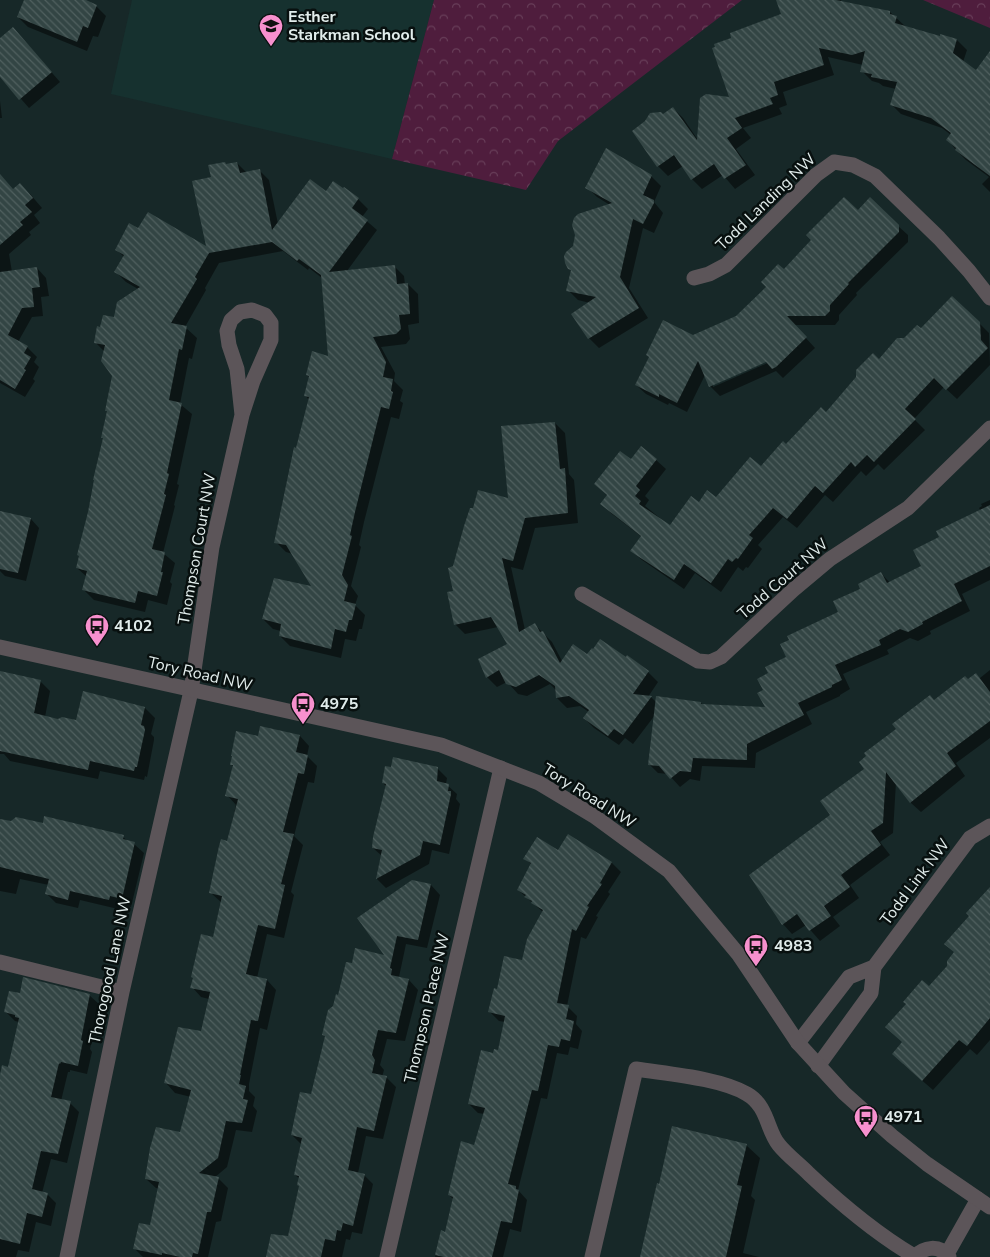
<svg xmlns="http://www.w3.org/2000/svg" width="990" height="1257" font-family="'Nunito Sans',sans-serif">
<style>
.built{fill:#16312f}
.park{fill:url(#park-crowns)}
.shadow{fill:#0007;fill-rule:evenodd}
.building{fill:url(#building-back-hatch)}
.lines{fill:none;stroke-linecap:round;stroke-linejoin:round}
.minor{stroke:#5c5559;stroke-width:15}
.tertiary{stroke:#5c5559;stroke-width:15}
.labels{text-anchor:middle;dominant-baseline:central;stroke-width:5;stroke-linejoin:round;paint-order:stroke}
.poi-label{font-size:16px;font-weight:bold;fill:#e1eceb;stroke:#08100f;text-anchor:start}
.street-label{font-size:16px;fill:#e1eceb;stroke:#08100f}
</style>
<defs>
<pattern id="park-crowns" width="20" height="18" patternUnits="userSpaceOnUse" patternTransform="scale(1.25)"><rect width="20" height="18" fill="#4f1d3d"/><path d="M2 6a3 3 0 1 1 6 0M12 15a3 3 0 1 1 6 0" fill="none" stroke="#683e59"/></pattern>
<pattern id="building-back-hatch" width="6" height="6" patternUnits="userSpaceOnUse" patternTransform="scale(1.25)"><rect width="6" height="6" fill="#334544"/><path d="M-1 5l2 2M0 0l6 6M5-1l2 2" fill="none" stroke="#50605f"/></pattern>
</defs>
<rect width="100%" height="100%" fill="#172828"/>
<path class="built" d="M 132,0 L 434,0 L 392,159 L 111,94 Z"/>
<path class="park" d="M 434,0 L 742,0 L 558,141 L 526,190 L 392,159 Z
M 923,0 L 990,0 L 990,28 Z"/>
<path class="shadow" d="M 25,0 L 84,0 L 96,6 L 106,16 L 98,37 L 93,36 L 87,51 L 28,27 L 18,17 Z
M 784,0 L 841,0 L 842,3 L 890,12 L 906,27 L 941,38 L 957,40 L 967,50 L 963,62 L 976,71 L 990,65 L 990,192 L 982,184 L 989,177 L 966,160 L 956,150 L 948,140 L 951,135 L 942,128 L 901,114 L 891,104 L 896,89 L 883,86 L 879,83 L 872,81 L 862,71 L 863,65 L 828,57 L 834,75 L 783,92 L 787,105 L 779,108 L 782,114 L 743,128 L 751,138 L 736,149 L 755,175 L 735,189 L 723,175 L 702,189 L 692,179 L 683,166 L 668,176 L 658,166 L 663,115 L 673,108 L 683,118 L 698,140 L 731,99 L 783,15 Z
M 13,28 L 60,82 L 29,108 L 0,75 L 0,40 Z
M 0,101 L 2,118 L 0,118 Z
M 237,163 L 247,173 L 259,170 L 269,180 L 278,224 L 326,193 L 358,199 L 368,209 L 362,217 L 377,230 L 347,271 L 394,266 L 404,276 L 405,285 L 408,284 L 418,294 L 419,323 L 408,325 L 410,339 L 406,344 L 381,347 L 395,373 L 394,381 L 403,390 L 400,401 L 403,403 L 399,419 L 391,417 L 364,522 L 359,545 L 361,547 L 351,586 L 358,596 L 355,605 L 365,615 L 362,629 L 359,629 L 356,641 L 345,639 L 341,658 L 290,646 L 280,636 L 281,631 L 273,629 L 263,619 L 314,588 L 293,554 L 286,552 L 276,542 L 309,400 L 305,395 L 310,378 L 307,375 L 330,357 L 322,278 L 309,268 L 308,270 L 283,251 L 219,263 L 205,288 L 206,290 L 185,327 L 197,338 L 192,359 L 189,358 L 180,404 L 192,414 L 177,484 L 179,485 L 174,505 L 175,506 L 163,553 L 175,563 L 170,582 L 172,584 L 167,605 L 148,600 L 145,612 L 94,600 L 84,590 L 87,577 L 77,568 L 104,439 L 108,412 L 106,410 L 114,376 L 105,352 L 95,342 L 101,328 L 115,319 L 138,289 L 126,282 L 116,272 L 124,257 L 117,250 L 139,230 L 208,248 L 213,178 L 227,165 Z
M 651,176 L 661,186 L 654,202 L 663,213 L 654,233 L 643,228 L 629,288 L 648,318 L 599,348 L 589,338 L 590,303 L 578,300 L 568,290 L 572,271 L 574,247 L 610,205 L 597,197 L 587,187 Z
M 0,186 L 30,194 L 42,208 L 34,215 L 40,223 L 29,232 L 31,235 L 9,254 L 12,272 L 37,268 L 46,278 L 49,296 L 41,297 L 43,316 L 32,317 L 18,342 L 27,347 L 37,357 L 34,362 L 39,367 L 33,379 L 35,381 L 25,397 L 0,383 Z
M 858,212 L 898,226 L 908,235 L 908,242 L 856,293 L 857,295 L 839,315 L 839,320 L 835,325 L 794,325 L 815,348 L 785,376 L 783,378 L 776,371 L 720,396 L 710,386 L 705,375 L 687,412 L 669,403 L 668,405 L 646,394 L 636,385 L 693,336 L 736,317 L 784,271 ZM 771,359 L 772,361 L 713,387 L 713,384 Z
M 979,323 L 989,333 L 990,365 L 957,399 L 944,387 L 914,419 L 925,430 L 884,470 L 878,464 L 866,476 L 861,471 L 833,502 L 825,495 L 797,528 L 783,517 L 758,545 L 762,549 L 748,568 L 746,567 L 743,571 L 738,567 L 721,592 L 695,573 L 684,589 L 642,560 L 632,551 L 642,537 L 612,514 L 602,504 L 608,496 L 595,484 L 631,461 L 656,460 L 666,469 L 645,496 L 649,500 L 645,506 L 671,527 L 699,503 L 716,498 L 761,468 L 786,446 L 826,414 L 879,360 L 905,340 L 921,330 Z
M 555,423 L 565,433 L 569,474 L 574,480 L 578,523 L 535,528 L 523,570 L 511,567 L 525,630 L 535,625 L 552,642 L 562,661 L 587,656 L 648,672 L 658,682 L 648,697 L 651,697 L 656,702 L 701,703 L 703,705 L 767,708 L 765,691 L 770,674 L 787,657 L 839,613 L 862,589 L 881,573 L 890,583 L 923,567 L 940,538 L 981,511 L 979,508 L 982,506 L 981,504 L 990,500 L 990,580 L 962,594 L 970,611 L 930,631 L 931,634 L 918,641 L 910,638 L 887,650 L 889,654 L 843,674 L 850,689 L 840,695 L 840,696 L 806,712 L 812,724 L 756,753 L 755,768 L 702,766 L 700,781 L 690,779 L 680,787 L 668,774 L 658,773 L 649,764 L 655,715 L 633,744 L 625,738 L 619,745 L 594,728 L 584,718 L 589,712 L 580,706 L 567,708 L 557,698 L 555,689 L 550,684 L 527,696 L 518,694 L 507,682 L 497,687 L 487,677 L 509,645 L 498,627 L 465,634 L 455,624 L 454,567 L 509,500 Z
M 0,512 L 31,519 L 39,528 L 26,581 L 5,576 L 0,571 Z
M 990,670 L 990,738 L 956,763 L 965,776 L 921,812 L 911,803 L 896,782 L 893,833 L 880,842 L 890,855 L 850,885 L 859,898 L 833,917 L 840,926 L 820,941 L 806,925 L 792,934 L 783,924 L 832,816 L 866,769 L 934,701 L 968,681 L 980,678 Z
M 0,672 L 40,681 L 50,691 L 45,717 L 77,722 L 145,708 L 155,718 L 151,734 L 154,737 L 154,740 L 147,777 L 145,776 L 144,780 L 100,771 L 98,779 L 10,761 L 4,754 L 0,754 Z
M 300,736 L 309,746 L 307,756 L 317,766 L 314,783 L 308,782 L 294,836 L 303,845 L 291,892 L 294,895 L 284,938 L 267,934 L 257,978 L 267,980 L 276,990 L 267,1030 L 260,1028 L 249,1084 L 249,1091 L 255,1097 L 253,1106 L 257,1111 L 252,1132 L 236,1130 L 227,1167 L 214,1178 L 218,1178 L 228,1188 L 221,1221 L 216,1222 L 208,1257 L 143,1257 L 134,1248 L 151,1227 L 159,1189 L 156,1188 L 146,1179 L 181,1134 L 191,1097 L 175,1093 L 166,1083 L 202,1033 L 209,999 L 201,997 L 192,987 L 214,938 L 222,903 L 211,893 L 228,842 L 236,805 L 227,795 L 234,767 L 231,764 L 259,738 Z
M 438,769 L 447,778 L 446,784 L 457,794 L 456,799 L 460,804 L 449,854 L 432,850 L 429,864 L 386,888 L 377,879 L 382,856 L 373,848 L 386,786 L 383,783 Z
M 0,820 L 123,837 L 129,842 L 134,844 L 144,853 L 131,907 L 119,905 L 118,909 L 80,900 L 78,908 L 56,903 L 47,894 L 49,885 L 20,879 L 16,894 L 0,891 Z
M 558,852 L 612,863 L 621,872 L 608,892 L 610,894 L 596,916 L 598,917 L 586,939 L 581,937 L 567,1006 L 577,1016 L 576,1024 L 582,1031 L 578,1049 L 570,1047 L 568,1055 L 557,1053 L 547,1099 L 541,1098 L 518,1190 L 527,1200 L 521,1232 L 510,1229 L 503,1257 L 435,1257 L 442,1232 L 446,1233 L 454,1200 L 449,1195 L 475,1146 L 484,1114 L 478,1113 L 469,1104 L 494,1055 L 499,1051 L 505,1022 L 499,1021 L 490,1012 L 498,991 L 523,961 L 543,912 L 518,890 L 532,865 L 525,858 Z
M 412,881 L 431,885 L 440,895 L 427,948 L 406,944 L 399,977 L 409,980 L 418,990 L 405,1041 L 387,1039 L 380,1065 L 384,1070 L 382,1077 L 387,1078 L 396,1087 L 383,1139 L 366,1136 L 358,1173 L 364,1175 L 373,1184 L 362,1234 L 352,1232 L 350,1240 L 346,1239 L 342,1257 L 267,1257 L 288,1237 L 300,1187 L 300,1179 L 295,1175 L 302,1145 L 292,1135 L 312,1096 L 326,1037 L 323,1035 L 339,996 L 387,957 Z
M 990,900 L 990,1040 L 977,1055 L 970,1049 L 933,1090 L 903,1064 L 904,1043 L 929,988 L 948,966 Z
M 21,995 L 89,995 L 99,1004 L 90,1049 L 92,1052 L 87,1074 L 70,1070 L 70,1072 L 68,1072 L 61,1101 L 70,1103 L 79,1112 L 67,1163 L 51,1159 L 42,1193 L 47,1194 L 56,1203 L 51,1226 L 36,1222 L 29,1252 L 18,1250 L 16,1257 L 0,1257 L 0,1080 L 9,1068 L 19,1022 L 15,1021 L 6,1012 Z
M 746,1145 L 760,1158 L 751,1196 L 755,1200 L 743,1253 L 759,1257 L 642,1257 Z"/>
<path class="building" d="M 24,0 L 86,0 L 97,5 L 88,28 L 83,26 L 77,42 L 17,17 Z
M 776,0 L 836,0 L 890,11 L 890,14 L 897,16 L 895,23 L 940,36 L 940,34 L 957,39 L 953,53 L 976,70 L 990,51 L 990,176 L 955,150 L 956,148 L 946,140 L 951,133 L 931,118 L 890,105 L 897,82 L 871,77 L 872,74 L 860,72 L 865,51 L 852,55 L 819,48 L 824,65 L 774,82 L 778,95 L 770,98 L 773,104 L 735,118 L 742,128 L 727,138 L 746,165 L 724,179 L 714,164 L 691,180 L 674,155 L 657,167 L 632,131 L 645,121 L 650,113 L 661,112 L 663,114 L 673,107 L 697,140 L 700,98 L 706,94 L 729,97 L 712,48 L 715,47 L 714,44 L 731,38 L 730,33 L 781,14 Z
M 13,27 L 52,72 L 19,100 L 0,77 L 0,38 Z
M 606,148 L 652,175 L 643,195 L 654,200 L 654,203 L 643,224 L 633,219 L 620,277 L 639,308 L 588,339 L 571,314 L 596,297 L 566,291 L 571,270 L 568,269 L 565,263 L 564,256 L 566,252 L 573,246 L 575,235 L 572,225 L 574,218 L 578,214 L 612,203 L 585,188 Z
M 225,162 L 226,164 L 237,162 L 240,173 L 260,169 L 272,230 L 310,179 L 326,191 L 333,181 L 343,188 L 344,187 L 359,198 L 352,208 L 368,220 L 329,272 L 395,265 L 397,284 L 408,283 L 410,314 L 399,315 L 401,329 L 396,334 L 373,337 L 386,362 L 383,377 L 393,379 L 391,391 L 393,392 L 389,409 L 381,407 L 355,512 L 350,535 L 352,536 L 342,575 L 348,585 L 344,601 L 356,604 L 352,620 L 349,620 L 346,632 L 335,629 L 331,649 L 279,636 L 281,624 L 262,619 L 274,578 L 311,586 L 286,545 L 274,543 L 294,447 L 296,448 L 309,397 L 304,396 L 309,376 L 306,375 L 312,351 L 328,356 L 321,275 L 299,259 L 297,261 L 272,242 L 209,253 L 195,277 L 197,279 L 171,323 L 187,326 L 182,350 L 179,349 L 169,400 L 182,403 L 167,473 L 169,474 L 164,494 L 166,495 L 152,549 L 165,552 L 161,572 L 163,572 L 157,596 L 138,591 L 135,603 L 82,590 L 87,571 L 76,568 L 79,556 L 77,555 L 88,512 L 94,480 L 93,480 L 103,438 L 101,438 L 107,411 L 105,411 L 112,376 L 101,361 L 105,345 L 94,343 L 97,326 L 100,327 L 103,315 L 114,317 L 117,302 L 140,287 L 114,272 L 124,255 L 115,250 L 129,223 L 138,228 L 148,212 L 206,246 L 192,181 L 211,177 L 208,165 Z
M 0,174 L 13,189 L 20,183 L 33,198 L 25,205 L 32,212 L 20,222 L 23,225 L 0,245 Z
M 844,197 L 858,210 L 870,197 L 899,225 L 899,232 L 848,283 L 849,284 L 830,305 L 830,311 L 825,316 L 787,316 L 807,337 L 776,367 L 772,369 L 766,362 L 709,387 L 698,361 L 677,403 L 659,394 L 659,397 L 635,385 L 649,357 L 646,355 L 663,320 L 693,335 L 736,316 L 766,287 L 761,282 L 778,264 L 784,269 L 811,240 L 806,235 Z
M 37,267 L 40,287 L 32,288 L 34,307 L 22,308 L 8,335 L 28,346 L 24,353 L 31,357 L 24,369 L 26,370 L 15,389 L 0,380 L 0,272 Z
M 952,296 L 980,322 L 981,340 L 988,348 L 946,390 L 934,378 L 905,409 L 916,419 L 874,462 L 867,455 L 855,467 L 851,462 L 823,493 L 815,486 L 787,519 L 773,508 L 749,535 L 753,538 L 738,559 L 736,558 L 732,562 L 728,559 L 711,583 L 684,564 L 674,580 L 630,551 L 641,536 L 600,504 L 607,495 L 594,484 L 620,451 L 631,459 L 641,446 L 657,459 L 636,486 L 640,490 L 635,496 L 641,501 L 639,504 L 670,525 L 691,496 L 699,502 L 707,490 L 716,497 L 750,457 L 761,466 L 783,441 L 786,444 L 821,407 L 826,412 L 856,377 L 856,370 L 873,353 L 879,359 L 897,338 L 904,338 L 917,325 L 921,328 Z
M 555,422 L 560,469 L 565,468 L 568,513 L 525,518 L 513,561 L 502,558 L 519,632 L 535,623 L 540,632 L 543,631 L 560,663 L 573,644 L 587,654 L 592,648 L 593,649 L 600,639 L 626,657 L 627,655 L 649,671 L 633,694 L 652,696 L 623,735 L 614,729 L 608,736 L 583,718 L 589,710 L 569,696 L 556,698 L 555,686 L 539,675 L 516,687 L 506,684 L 499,670 L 486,678 L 478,659 L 507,644 L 491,617 L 454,625 L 447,592 L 453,591 L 448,568 L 453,566 L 464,526 L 470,508 L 473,508 L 478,490 L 508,498 L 501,426 Z
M 990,505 L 990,566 L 954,584 L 962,601 L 922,622 L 923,624 L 908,632 L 900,629 L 879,640 L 881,645 L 835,665 L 842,680 L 832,685 L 832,687 L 798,703 L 804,715 L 747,744 L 747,760 L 693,758 L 691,772 L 680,771 L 670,779 L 659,766 L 648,765 L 656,696 L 701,702 L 701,704 L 765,707 L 757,693 L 763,690 L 757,679 L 768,673 L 765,667 L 786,657 L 780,644 L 789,640 L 787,636 L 838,612 L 833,601 L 860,589 L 858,584 L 881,572 L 887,583 L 921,566 L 913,550 L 939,537 L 936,531 Z
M 0,511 L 31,518 L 18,573 L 0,569 Z
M 0,671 L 41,680 L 34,713 L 58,719 L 62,717 L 76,720 L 83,691 L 145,707 L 141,725 L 144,726 L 145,730 L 137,767 L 135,767 L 134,771 L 90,761 L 88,770 L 0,751 Z
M 976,673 L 990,692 L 990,721 L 947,753 L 956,766 L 910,803 L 886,772 L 883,823 L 871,831 L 881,845 L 841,875 L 850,887 L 824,906 L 831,916 L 809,931 L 797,914 L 782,925 L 749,875 L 830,815 L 820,801 L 864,769 L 859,762 L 866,756 L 864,753 L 896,729 L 892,724 L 930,695 L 934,700 L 965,676 L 968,679 Z
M 260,726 L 300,735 L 296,752 L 308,755 L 304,774 L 298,773 L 283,832 L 294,834 L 281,884 L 285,885 L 275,929 L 258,925 L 246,974 L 267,979 L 258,1021 L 251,1020 L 240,1075 L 241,1075 L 239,1084 L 246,1086 L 243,1099 L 248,1100 L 242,1123 L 226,1121 L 218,1158 L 199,1173 L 219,1177 L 211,1212 L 207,1212 L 198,1254 L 193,1253 L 192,1257 L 180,1257 L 162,1253 L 162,1255 L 133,1249 L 139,1223 L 150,1225 L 159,1182 L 145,1179 L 150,1148 L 156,1127 L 180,1132 L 191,1090 L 164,1083 L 178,1027 L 201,1031 L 210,992 L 190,988 L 193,978 L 191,977 L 201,934 L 213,937 L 222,896 L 209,893 L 219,846 L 221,839 L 227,841 L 238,799 L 225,796 L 233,765 L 230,765 L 232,756 L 231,756 L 236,731 L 258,736 Z
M 393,757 L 438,767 L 437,781 L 449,784 L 448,791 L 451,791 L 451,794 L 440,845 L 423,841 L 420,855 L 376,879 L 382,850 L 372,848 L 373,837 L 386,784 L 382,783 L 385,766 L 391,767 Z
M 44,816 L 124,835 L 123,839 L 135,842 L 122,899 L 110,896 L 109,900 L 70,891 L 68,900 L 45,894 L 49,879 L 0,867 L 0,819 L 11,821 L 16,817 L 43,823 Z
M 568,834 L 612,862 L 600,883 L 602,884 L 587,906 L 589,907 L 576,931 L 572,929 L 557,1003 L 569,1005 L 566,1019 L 574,1021 L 570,1041 L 561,1039 L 559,1047 L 548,1045 L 538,1091 L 532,1090 L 508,1184 L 516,1186 L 516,1189 L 519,1190 L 512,1223 L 501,1221 L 492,1257 L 444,1257 L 435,1255 L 441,1230 L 445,1232 L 453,1197 L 448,1195 L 461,1141 L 474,1145 L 485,1108 L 468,1104 L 481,1050 L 493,1053 L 494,1049 L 498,1050 L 505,1016 L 488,1012 L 494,988 L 497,989 L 504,956 L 522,960 L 527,939 L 543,910 L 531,903 L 532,901 L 524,897 L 526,895 L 517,890 L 531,863 L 523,859 L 537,837 L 558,850 Z
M 412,880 L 431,884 L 418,940 L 397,936 L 390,968 L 392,969 L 391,975 L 409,979 L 396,1033 L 378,1030 L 372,1055 L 375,1060 L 372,1073 L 387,1076 L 374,1131 L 357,1127 L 348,1170 L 365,1174 L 353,1226 L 343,1223 L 341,1231 L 337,1230 L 335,1241 L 325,1239 L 321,1257 L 266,1257 L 271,1234 L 288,1236 L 299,1186 L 297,1185 L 299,1176 L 294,1175 L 302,1138 L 291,1135 L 300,1092 L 311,1094 L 325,1036 L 322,1035 L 328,1010 L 333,1006 L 336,994 L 338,995 L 346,962 L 352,963 L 355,948 L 384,955 L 357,918 Z
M 990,887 L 990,1018 L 967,1046 L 959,1040 L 922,1081 L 892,1054 L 902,1042 L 885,1027 L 906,1004 L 903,1002 L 922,980 L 929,986 L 947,966 L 947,961 L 954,952 L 944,944 L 969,916 L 966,913 Z
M 23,977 L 90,994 L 81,1040 L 83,1041 L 78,1066 L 61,1062 L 60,1064 L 59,1063 L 51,1097 L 71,1101 L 58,1154 L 41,1151 L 32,1189 L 48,1193 L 42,1217 L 27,1213 L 20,1244 L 0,1239 L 0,1075 L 2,1065 L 8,1067 L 19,1018 L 15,1017 L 15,1015 L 4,1012 L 9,991 L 20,993 Z
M 672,1126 L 747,1144 L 737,1185 L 742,1186 L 726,1257 L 640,1257 L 657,1183 L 659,1184 Z"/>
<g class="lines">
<path class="minor" d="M 694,278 L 709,274 L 726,265 L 816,175 L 834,162 L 853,165 L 875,176 L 939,238 L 969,271 L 990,298
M 582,594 L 698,661 L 710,662 L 721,657 L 793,590 L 830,559 L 908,508 L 990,428
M 0,962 L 122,992
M 798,1043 L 849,977 L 874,967
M 818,1066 L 871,993 L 874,967 L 970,838 L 990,826
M 947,1254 L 978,1199
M 67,1257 L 122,992 L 191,691 L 212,547 L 242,415 L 253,381 L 271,340 L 271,323 L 265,315 L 252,310 L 240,312 L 231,320 L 227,331 L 229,345 L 237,369 L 242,415
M 387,1257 L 501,768
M 592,1257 L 636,1069 C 667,1074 720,1078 747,1094 C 768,1106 767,1131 779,1145 C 787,1155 799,1164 809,1174 C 842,1205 875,1233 914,1256
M 914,1257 C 924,1247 939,1244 949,1257"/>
<path class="tertiary" d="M 0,647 L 441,745 L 539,783 L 594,816 L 669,871 L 739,955 L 798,1043 L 844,1093 L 892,1136 L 927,1164 L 990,1207"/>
</g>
<defs>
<symbol id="school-pin" viewBox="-11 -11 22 30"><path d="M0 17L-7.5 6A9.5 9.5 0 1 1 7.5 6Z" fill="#f790ce" stroke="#08100f"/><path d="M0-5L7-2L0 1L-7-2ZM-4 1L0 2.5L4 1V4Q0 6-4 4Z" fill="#111"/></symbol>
<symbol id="bus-pin" viewBox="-11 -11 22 30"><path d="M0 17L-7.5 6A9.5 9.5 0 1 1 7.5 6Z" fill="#f790ce" stroke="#08100f"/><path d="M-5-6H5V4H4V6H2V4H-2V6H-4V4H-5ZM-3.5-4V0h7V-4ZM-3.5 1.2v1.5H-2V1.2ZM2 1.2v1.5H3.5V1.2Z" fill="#111"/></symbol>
</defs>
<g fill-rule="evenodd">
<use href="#school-pin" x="257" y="12" width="28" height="38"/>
<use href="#bus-pin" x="83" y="612" width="28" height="38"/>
<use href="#bus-pin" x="289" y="690" width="28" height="38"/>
<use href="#bus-pin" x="742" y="932" width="28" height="38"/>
<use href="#bus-pin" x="852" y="1103" width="28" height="38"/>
</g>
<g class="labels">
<g class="poi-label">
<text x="288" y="17">Esther<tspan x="288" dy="18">Starkman School</tspan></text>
<text x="114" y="626">4102</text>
<text x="320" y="704">4975</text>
<text x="774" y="946">4983</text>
<text x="884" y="1117">4971</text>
</g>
<g class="street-label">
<text transform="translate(766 202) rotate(-44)">Todd Landing NW</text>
<text transform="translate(197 549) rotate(-80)">Thompson Court NW</text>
<text transform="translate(783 579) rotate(-41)">Todd Court NW</text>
<text transform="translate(200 674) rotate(13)">Tory Road NW</text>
<text transform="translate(589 796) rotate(32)">Tory Road NW</text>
<text transform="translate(915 882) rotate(-53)">Todd Link NW</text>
<text transform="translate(110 970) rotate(-78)">Thorogood Lane NW</text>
<text transform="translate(427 1008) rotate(-77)">Thompson Place NW</text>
</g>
</g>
</svg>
